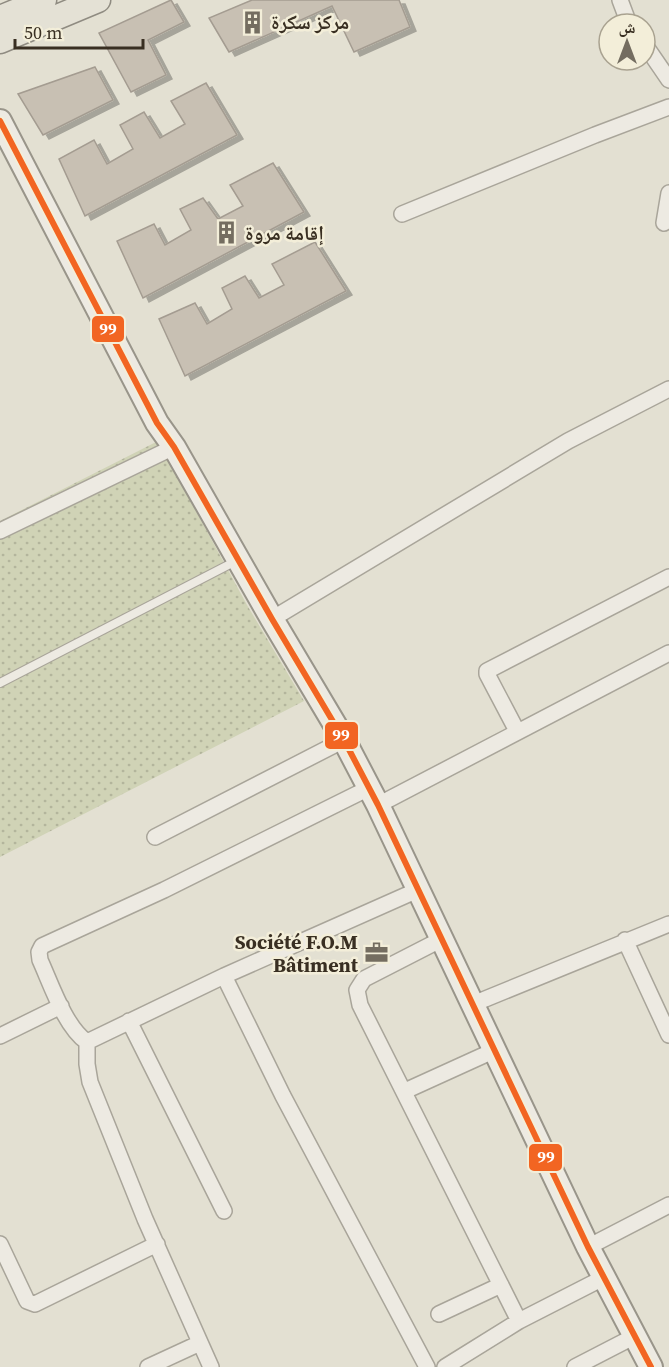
<svg xmlns="http://www.w3.org/2000/svg" width="669" height="1367" font-family="'Source Serif 4','Noto Naskh Arabic',serif">
<style>
.grass{fill:url(#grass-dots)}
.building{fill:#c8c0b3;stroke:#a49c91;stroke-width:1.5;filter:url(#shadow)}
.lines{fill:none;stroke-linecap:round;stroke-linejoin:round}
.lane-casing{stroke:#a9a59a;stroke-width:10}
.street-casing{stroke:#a9a59a;stroke-width:18}
.secondary-casing{stroke:#99958a;stroke-width:26}
.primary-casing{stroke:#8f8b81;stroke-width:27}
.lane{stroke:#edeae2;stroke-width:8}
.street{stroke:#edeae2;stroke-width:15}
.secondary{stroke:#edeae2;stroke-width:22}
.primary{stroke:#e4e1d5;stroke-width:24}
.bus-1-casing{stroke:#f3eed9;stroke-width:10}
.bus-1{stroke:#f26522;stroke-width:6}
.labels{text-anchor:middle;dominant-baseline:central;stroke-width:5;stroke-linejoin:round;paint-order:stroke}
.poi-label{font-size:20px;font-weight:bold;fill:#392f22;stroke:#f3eed9;text-anchor:start}
.line-badge{stroke:#f3eed9;stroke-width:2}
.badge-label{font-size:16px;text-anchor:middle;font-weight:bold;fill:#fff}
</style>
<defs>
<pattern id="grass-dots" width="8" height="8" patternUnits="userSpaceOnUse" patternTransform="scale(1.5)"><rect width="8" height="8" fill="#d0d3b6"/><path d="M2 2h.1M6 6h.1" fill="none" stroke="#b3b59c" stroke-width="1.8" stroke-linecap="round"/></pattern>
<filter id="shadow"><feDropShadow dx="6" dy="4" stdDeviation="0" flood-color="#0004"/></filter>
</defs>
<rect width="100%" height="100%" fill="#e3e0d2"/>
<path class="grass" d="M 158,441 L 247,605 L 304,701 L 0,857 L 0,521 Z"/>
<path class="building" d="M 171,0 L 184,22 L 148,40 L 166,75 L 131,92 L 99,33 Z
M 252,0 L 399,0 L 410,27 L 354,52 L 332,6 L 229,52 L 209,18 Z
M 95,67 L 113,100 L 43,135 L 18,94 Z
M 206,83 L 237,135 L 85,216 L 59,159 L 94,140 L 107,164 L 133,149 L 120,125 L 144,112 L 160,138 L 185,124 L 171,101 Z
M 273,163 L 304,212 L 143,298 L 117,241 L 154,224 L 165,245 L 191,230 L 180,209 L 203,198 L 218,219 L 243,206 L 230,185 Z
M 315,242 L 346,291 L 185,376 L 159,319 L 195,303 L 207,324 L 232,309 L 222,288 L 245,276 L 259,298 L 284,285 L 272,264 Z"/>
<g class="lines">
<defs>
<path id="lane" d="M 0,683 L 236,561"/>
<path id="street" d="M 620,0 L 629,24
M 645,45 L 669,80
M 402,214 L 595,135 L 669,107
M 664,223 L 669,193
M 0,531 L 174,447
M 272,619 L 568,441 L 669,389
M 517,731 L 487,674 L 487,671 L 669,577
M 378,805 L 669,653
M 155,837 L 344,740
M 442,939 L 364,979 L 357,990 L 360,1005 L 519,1321 L 605,1277
M 625,940 L 669,1035
M 224,976 L 283,1096 L 427,1367
M 473,1004 L 669,924
M 129,1021 L 224,1211
M 0,1036 L 61,1006
M 87,1042 C 65,1027 51,984 40,960 L 39,952 L 42,946 L 164,890 L 369,788
M 87,1042 L 224,976 L 420,889
M 87,1042 L 87,1064 L 90,1082 L 145,1219 L 211,1367
M 405,1091 L 493,1051
M 0,1244 L 27,1301 L 35,1304 L 157,1244
M 588,1247 L 669,1205
M 439,1314 L 501,1285
M 148,1367 L 200,1343
M 445,1367 L 519,1321
M 575,1367 L 635,1336"/>
<path id="secondary" d="M 0,121 L 157,423 L 174,447 L 272,619 L 344,740 L 378,805 L 588,1247 L 651,1367"/>
<path id="primary" d="M 0,18 L 44,0
M 0,41 L 98,0"/>
</defs>
<use href="#lane" class="lane-casing"/>
<use href="#street" class="street-casing"/>
<use href="#secondary" class="secondary-casing"/>
<use href="#primary" class="primary-casing"/>
<use href="#lane" class="lane"/>
<use href="#street" class="street"/>
<use href="#secondary" class="secondary"/>
<use href="#primary" class="primary"/>
<defs>
<path id="bus-1" d="M 0,121 L 157,423 L 174,447 L 272,619 L 344,740 L 378,805 L 588,1247 L 651,1367"/>
</defs>
<use href="#bus-1" class="bus-1-casing"/>
<use href="#bus-1" class="bus-1"/>
</g>
<defs>
<symbol id="building-bare" viewBox="-9 -9 18 18"><path d="M-4-6H4V6H1V3H-1V6H-4ZM-2.5-4.3h1.7v1.8h-1.7ZM.8-4.3h1.7v1.8H.8ZM-2.5-1h1.7V.8h-1.7ZM.8-1h1.7V.8H.8Z" fill="#746d60" stroke="#f3eed9" stroke-width="2.5" paint-order="stroke"/></symbol>
<symbol id="office-bare" viewBox="-9 -9 18 18"><path d="M-6-3h4V-5.5h4V-3h4V5H-6ZM-1-4.5V-3h2v-1.5ZM-6 0V1H6V0Z" fill="#746d60" stroke="#f3eed9" stroke-width="2.5" paint-order="stroke"/></symbol>
</defs>
<g fill-rule="evenodd">
<use href="#building-bare" x="236" y="6" width="33" height="33"/>
<use href="#building-bare" x="210" y="216" width="33" height="33"/>
<use href="#office-bare" x="360" y="936" width="33" height="33"/>
</g>
<g class="labels">
<g class="poi-label">
<text x="271" y="22">مركز سكرة</text>
<text x="245" y="233">إقامة مروة</text>
<text x="358" y="942" text-anchor="end">Société F.O.M<tspan x="358" dy="23">Bâtiment</tspan></text>
</g>
</g>
<g class="line-badge">
<rect x="91" y="315" width="34" height="28" rx="6" fill="#f26522"/>
<rect x="324" y="721" width="35" height="29" rx="6" fill="#f26522"/>
<rect x="528" y="1143" width="35" height="29" rx="6" fill="#f26522"/>
</g>
<g class="badge-label">
<text x="108" y="335">99</text>
<text x="341" y="741">99</text>
<text x="546" y="1163">99</text>
</g>
<g transform="translate(627 42)"><circle r="28" fill="#f3eed9" stroke="#a9a290" stroke-width="1.5"/>
<path d="M0-4.5L10 22L0 15L-10 22Z" fill="#746d60"/>
<text y="-9" font-size="16" font-weight="bold" text-anchor="middle" fill="#392f22">ش</text>
</g>
<path d="M15 39v9h128v-9" fill="none" stroke="#392f22" stroke-width="3"/>
<text x="24" y="39" font-size="18" fill="#392f22" stroke="#f3eed9" stroke-width="4.5" paint-order="stroke">50 m</text>
</svg>
